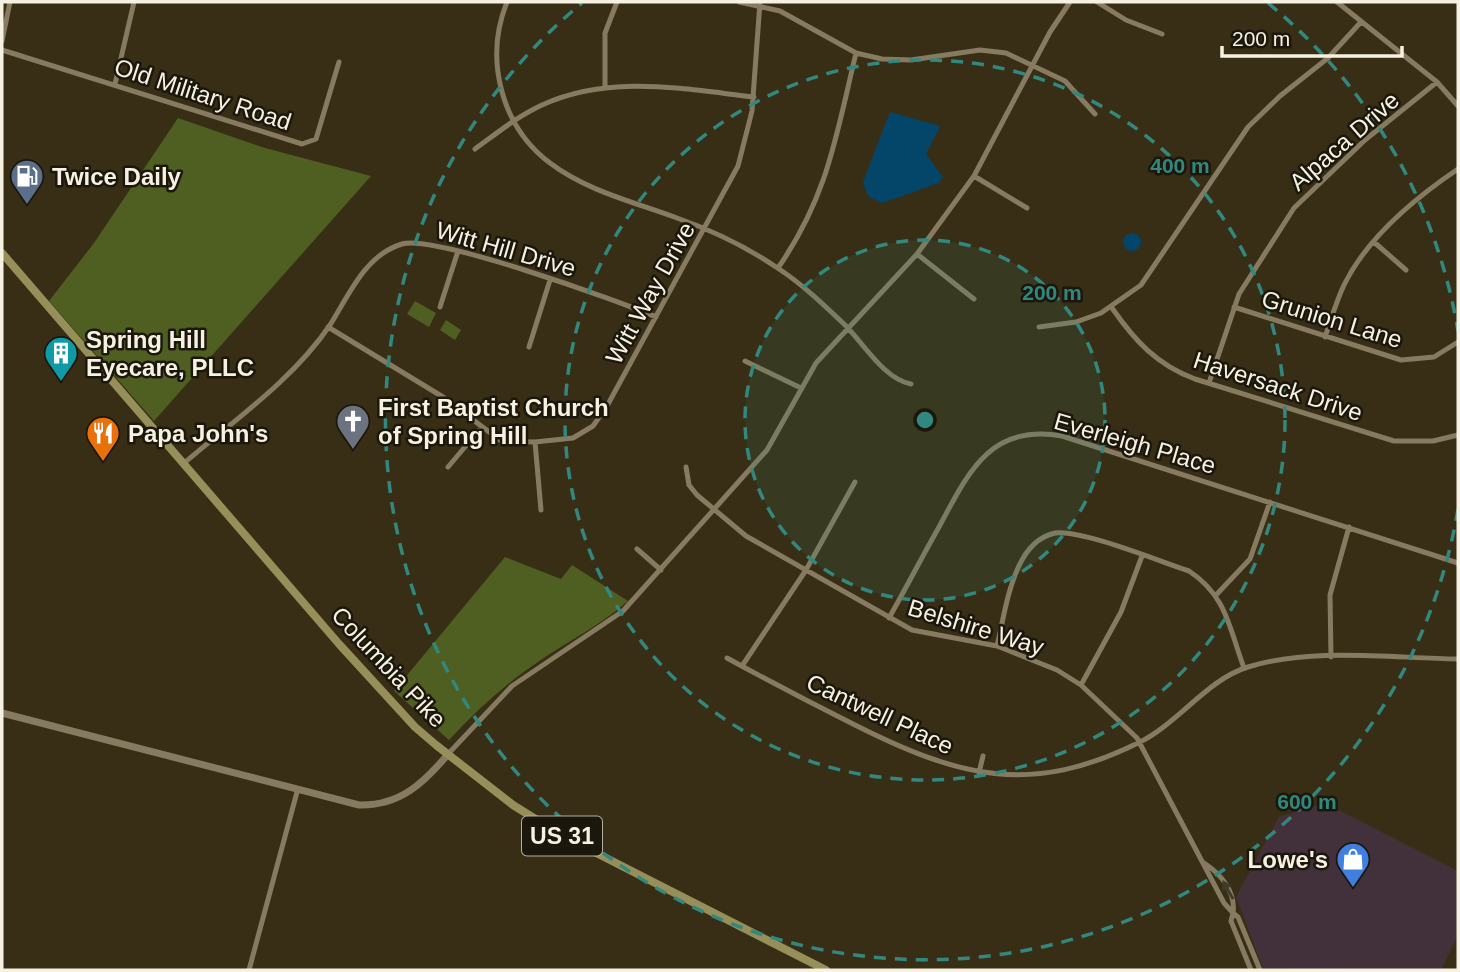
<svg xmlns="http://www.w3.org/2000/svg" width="1460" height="972" font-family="Helvetica,sans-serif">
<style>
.commercial{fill:#42313a}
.green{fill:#4f5e21}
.water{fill:#044669}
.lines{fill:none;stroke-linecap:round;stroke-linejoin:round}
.street{stroke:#867b60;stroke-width:5}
.secondary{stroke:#867b60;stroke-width:7}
.primary{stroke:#968f5a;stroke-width:8}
.oneway{fill:#403a29}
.ring{fill:none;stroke:#32887f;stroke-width:3.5;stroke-dasharray:12 9}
.labels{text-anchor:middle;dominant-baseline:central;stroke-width:5;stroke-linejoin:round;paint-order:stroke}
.shield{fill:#1b170c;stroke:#b5b0a2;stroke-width:2}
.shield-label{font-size:23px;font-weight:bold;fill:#f7f1e2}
.street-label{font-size:24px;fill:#f7f1e2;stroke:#1b170c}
.poi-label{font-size:24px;font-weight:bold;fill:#f7f1e2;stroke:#1b170c;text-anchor:start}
.centre{fill:#32887f;stroke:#1b170c;stroke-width:3.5}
.ring-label{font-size:21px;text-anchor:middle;font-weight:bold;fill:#32887f;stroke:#1b170c;stroke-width:5;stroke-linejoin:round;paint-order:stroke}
</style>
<rect width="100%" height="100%" fill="#382e15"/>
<path class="commercial" d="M 1325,803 L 1458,871 L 1458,935 L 1441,970 L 1263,968 L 1236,897 L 1279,817 Z"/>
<path class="green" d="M 178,118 L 265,148 L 371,176 L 154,421 L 49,301 L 94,243 Z
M 415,301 L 436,313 L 429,327 L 407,314 Z
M 446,320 L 461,330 L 455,340 L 440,330 Z
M 505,557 L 561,579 L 572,565 L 628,601 C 601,625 568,641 538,662 C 505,684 476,711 449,740 L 394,691 Z"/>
<path class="water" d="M 890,112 L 940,126 L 926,154 L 943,177 L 939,183 L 882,203 L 868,196 L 863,182 Z
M1123 242a9 9 0 1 1 18 0a9 9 0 1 1-18 0Z"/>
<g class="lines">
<path class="street" d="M 507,2 C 484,59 501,126 550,163 C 587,191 634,202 677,218 C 711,230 745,246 776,267 C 801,283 823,304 845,325 C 864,344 884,379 911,384
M 739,2 L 780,11 L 856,53 L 882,59 L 911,60 L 980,50 L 1006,53 L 1065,81 L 1095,114
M 1097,2 L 1126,20 L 1162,34
M 1337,2 L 1437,82 L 1458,106
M 2,41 L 10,2
M 2,50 L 302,144 L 316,139 L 339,62
M 115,84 L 134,2
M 605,87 L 605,33 L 617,2
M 475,149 C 497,133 518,116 542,105 C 610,74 683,89 754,97
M 974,176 L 1027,208
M 1374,242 L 1406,270
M 917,254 L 974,299
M 778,268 C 828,196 836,136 856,53
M 440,307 L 458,251
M 1234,307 L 1401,360 L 1434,357 L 1458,342
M 1112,308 C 1135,341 1157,365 1195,379 L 1394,441 L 1433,441 L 1458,435
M 328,327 L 443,397 L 501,441 L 535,442 L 573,438 L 593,426 L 607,406 L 738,166 L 752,111 L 760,2
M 1039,327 L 1076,322 L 1101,313 L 1141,285 L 1248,127 L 1280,96 L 1328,58 L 1361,22
M 1325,337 C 1331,320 1336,302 1344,285 C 1367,238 1415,198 1458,169
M 529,347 L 550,280
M 745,361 L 801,388
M 1209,383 L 1239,294 L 1294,208 L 1365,140 L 1437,82
M 535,442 L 541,510
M 183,464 C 233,421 293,380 330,325 C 349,295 365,255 402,244 C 433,234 619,301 656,317
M 448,467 L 481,428
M 686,467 L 689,485 L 697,495 L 746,536 L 912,630 L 997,646 L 1057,670 L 1081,685 L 1137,738 L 1224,903 L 1233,913 L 1231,921 L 1251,970
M 637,549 L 661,570
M 1217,594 L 1250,559 L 1270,502
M 889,618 C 906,588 922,557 939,527 C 968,473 990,423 1062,436 L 1458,563
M 997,646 C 1003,621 1007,592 1018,568 C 1025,552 1037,537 1055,533 C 1081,529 1161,562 1189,571 C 1227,596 1229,628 1244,668
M 1331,657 L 1330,595 L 1349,527
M 727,658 C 769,681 811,703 853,724 C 958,777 1030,797 1140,742 C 1178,723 1208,679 1248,667 C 1313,647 1390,658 1458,659
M 742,666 L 806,570 L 855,482
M 1081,685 L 1121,612 L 1142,556
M 449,753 L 512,686 L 623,611 L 767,450 L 816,363 L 917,254 L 974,176 L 1050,32 L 1070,2
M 979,773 L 983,756
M 1204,863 C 1221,874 1236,892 1233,913 L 1238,917 L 1260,970
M 249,970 L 297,792"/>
<path class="secondary" d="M 2,713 L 359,805 C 400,806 424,783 449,753"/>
<path class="primary" d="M 2,253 L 339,644 L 415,727 L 436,745 L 513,805 L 561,835 L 826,970"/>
</g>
<defs><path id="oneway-solid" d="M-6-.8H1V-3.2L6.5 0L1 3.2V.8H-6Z" transform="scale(1.75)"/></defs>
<use class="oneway" href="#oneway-solid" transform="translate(1228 890) rotate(-119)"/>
<circle cx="925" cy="420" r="180" fill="#32887f" fill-opacity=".12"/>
<g class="ring">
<circle cx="925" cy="420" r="180"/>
<circle cx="925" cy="420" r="360"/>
<path d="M1458 509A540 540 0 1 1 582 3M1268 3A540 540 0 0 1 1458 331"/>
</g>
<defs>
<symbol id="fuel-pin" viewBox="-11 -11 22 30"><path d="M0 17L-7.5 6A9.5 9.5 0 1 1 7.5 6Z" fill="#5c6f8a" stroke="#1b170c"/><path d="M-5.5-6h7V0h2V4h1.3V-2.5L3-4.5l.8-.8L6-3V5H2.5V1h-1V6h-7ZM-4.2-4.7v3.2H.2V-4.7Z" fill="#fff"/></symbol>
<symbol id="building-pin" viewBox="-11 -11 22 30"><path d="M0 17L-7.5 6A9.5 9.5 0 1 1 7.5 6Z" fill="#0f9aa8" stroke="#1b170c"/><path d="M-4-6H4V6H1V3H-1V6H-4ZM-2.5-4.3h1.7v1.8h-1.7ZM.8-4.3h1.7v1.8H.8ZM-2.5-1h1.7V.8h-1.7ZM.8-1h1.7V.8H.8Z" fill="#fff"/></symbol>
<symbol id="church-pin" viewBox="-11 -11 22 30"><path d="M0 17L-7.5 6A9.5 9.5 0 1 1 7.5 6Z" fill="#6b7280" stroke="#1b170c"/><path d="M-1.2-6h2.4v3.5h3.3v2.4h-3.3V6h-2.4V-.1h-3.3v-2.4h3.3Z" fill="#fff"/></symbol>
<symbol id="restaurant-pin" viewBox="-11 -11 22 30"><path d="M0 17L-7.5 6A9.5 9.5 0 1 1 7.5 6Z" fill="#e8710a" stroke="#1b170c"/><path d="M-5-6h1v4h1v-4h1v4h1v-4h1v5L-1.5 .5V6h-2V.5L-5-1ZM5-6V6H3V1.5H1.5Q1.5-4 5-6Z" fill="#fff"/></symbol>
<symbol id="shop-pin" viewBox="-11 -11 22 30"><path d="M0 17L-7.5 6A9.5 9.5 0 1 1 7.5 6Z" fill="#3f7fe0" stroke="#1b170c"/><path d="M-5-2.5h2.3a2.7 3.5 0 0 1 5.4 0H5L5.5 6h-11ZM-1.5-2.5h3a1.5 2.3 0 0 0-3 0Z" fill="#fff"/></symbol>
</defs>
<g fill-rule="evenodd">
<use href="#fuel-pin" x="8" y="157" width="38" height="52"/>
<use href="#building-pin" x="42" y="334" width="38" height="52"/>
<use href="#church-pin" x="334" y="402" width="38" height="52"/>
<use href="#restaurant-pin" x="84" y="414" width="38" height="52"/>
<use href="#shop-pin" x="1334" y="840" width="38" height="52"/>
</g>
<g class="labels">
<rect class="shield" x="522" y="816.5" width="80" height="39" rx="5"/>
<g class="shield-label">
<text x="562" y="836">US 31</text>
</g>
<g class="street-label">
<text transform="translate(203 94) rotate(18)">Old Military Road</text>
<text transform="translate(1344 141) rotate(-41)">Alpaca Drive</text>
<text transform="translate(506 249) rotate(16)">Witt Hill Drive</text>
<text transform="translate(650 293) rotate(-61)">Witt Way Drive</text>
<text transform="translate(1332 319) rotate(17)">Grunion Lane</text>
<text transform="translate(1278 386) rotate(18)">Haversack Drive</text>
<text transform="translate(1135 443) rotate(16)">Everleigh Place</text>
<text transform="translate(976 627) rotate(17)">Belshire Way</text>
<text transform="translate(389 667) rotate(47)">Columbia Pike</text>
<text transform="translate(880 714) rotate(25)">Cantwell Place</text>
</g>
<g class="poi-label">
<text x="52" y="176">Twice Daily</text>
<text x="86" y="339">Spring Hill<tspan x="86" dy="28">Eyecare, PLLC</tspan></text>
<text x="378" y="407">First Baptist Church<tspan x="378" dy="28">of Spring Hill</tspan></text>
<text x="128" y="433">Papa John's</text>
<text x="1328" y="859" text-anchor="end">Lowe's</text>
</g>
</g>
<circle cx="925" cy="420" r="10" class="centre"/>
<g class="ring-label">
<text x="1180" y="173">400 m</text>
<text x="1052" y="300">200 m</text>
<text x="1307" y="809">600 m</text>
</g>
<rect width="1460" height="972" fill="none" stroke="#f7f1e2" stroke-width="7"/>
<path d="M1222 46v10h180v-10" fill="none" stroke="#f7f1e2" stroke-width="3.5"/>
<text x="1232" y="46" font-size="21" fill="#f7f1e2" stroke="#1b170c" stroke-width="5" paint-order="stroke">200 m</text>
</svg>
